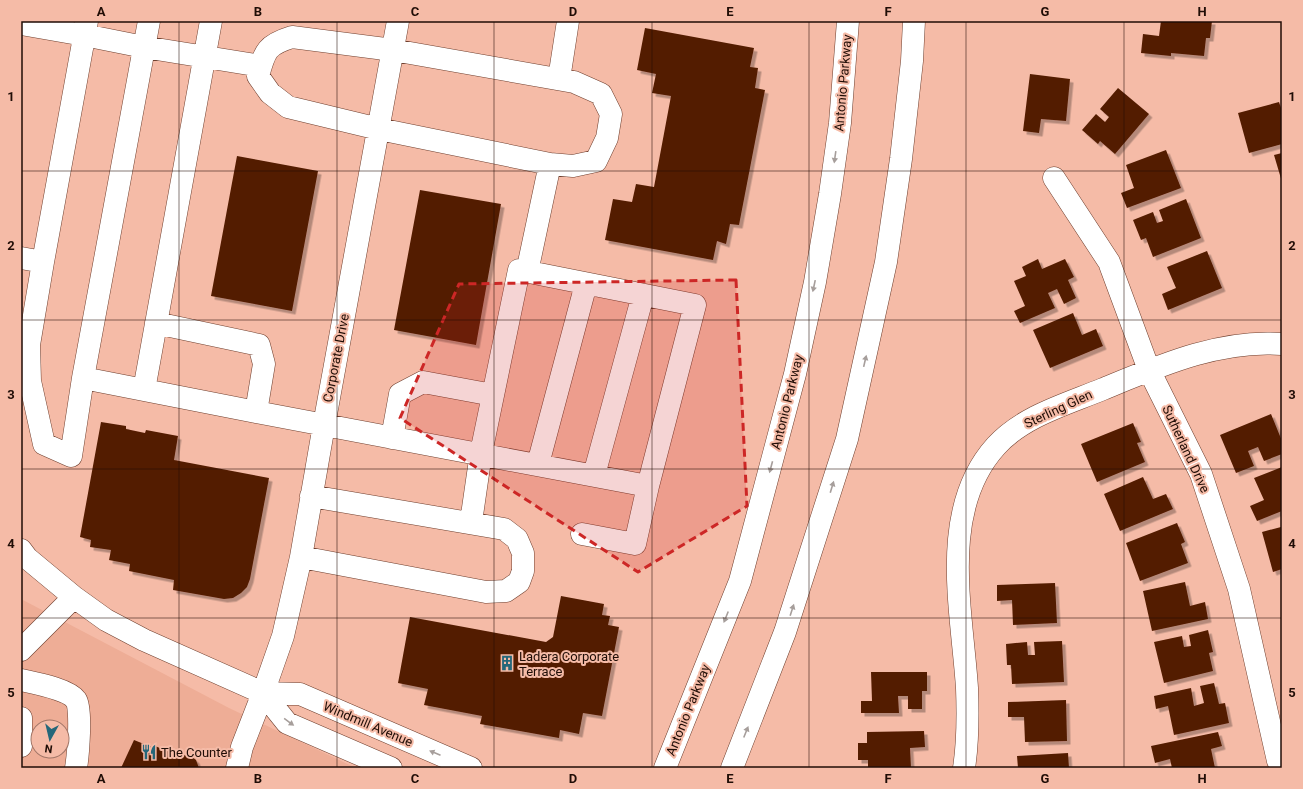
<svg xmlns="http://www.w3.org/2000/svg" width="1303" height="789" font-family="Roboto,sans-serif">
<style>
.built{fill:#eead96;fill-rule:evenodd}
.building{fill:#531c05;filter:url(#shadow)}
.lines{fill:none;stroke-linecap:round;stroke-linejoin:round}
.minor-casing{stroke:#6f3f2e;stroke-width:23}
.major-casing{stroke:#6f3f2e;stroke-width:23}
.minor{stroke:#fff;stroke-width:22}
.major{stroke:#fff;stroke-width:22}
.oneway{fill:#a69e9b}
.marked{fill:#cd2726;fill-opacity:0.2;stroke:#cd2726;stroke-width:3;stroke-dasharray:8 5;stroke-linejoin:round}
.grid{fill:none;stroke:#200d06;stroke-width:1;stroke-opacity:0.55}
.labels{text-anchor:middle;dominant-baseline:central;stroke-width:4;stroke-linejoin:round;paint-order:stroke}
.street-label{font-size:13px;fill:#200d06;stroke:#f5bba7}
.poi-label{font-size:13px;fill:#200d06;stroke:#f5bba7;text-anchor:start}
.neatline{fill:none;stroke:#200d06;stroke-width:1.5}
.grid-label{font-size:13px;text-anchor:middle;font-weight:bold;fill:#200d06}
</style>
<defs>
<filter id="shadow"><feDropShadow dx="3.5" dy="3.5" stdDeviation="0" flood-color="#0004"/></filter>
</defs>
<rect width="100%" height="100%" fill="#f5bba7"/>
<path class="built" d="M 21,599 L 229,708 L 356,768 L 21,768 ZM 38,727 L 62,727 L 62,751 L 38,751 Z"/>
<path class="building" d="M 1161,21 L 1212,21 L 1210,38 L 1206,38 L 1204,56 L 1171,53 L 1171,56 L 1141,53 L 1143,34 L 1159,36 Z
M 645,28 L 754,48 L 750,67 L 758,68 L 755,88 L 765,90 L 739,225 L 730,224 L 726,244 L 717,241 L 713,260 L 605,240 L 613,199 L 632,202 L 636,184 L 654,187 L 671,96 L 652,93 L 656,74 L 637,70 Z
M 1030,74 L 1070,79 L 1066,121 L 1041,119 L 1039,133 L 1023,131 Z
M 1118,88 L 1149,114 L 1115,154 L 1100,141 L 1098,144 L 1082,130 L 1096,114 L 1105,122 L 1109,117 L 1100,109 Z
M 1279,102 L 1282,111 L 1282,144 L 1249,153 L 1238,113 Z
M 1166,150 L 1181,188 L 1127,208 L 1121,193 L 1134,188 L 1126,165 Z
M 1282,153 L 1282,182 L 1274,155 Z
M 237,156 L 318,171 L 292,311 L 211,296 Z
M 420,190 L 501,204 L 476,345 L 394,330 Z
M 1186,199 L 1201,238 L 1153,257 L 1146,238 L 1141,240 L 1133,220 L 1153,212 L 1157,223 L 1163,221 L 1159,210 Z
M 1207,251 L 1222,288 L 1168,310 L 1162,294 L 1176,288 L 1167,267 Z
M 1038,259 L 1042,269 L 1065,259 L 1074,277 L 1068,280 L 1076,298 L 1064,304 L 1057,289 L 1048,293 L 1055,308 L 1020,323 L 1014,311 L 1025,306 L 1014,281 L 1026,276 L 1022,267 Z
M 1073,313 L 1082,335 L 1096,329 L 1103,346 L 1050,368 L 1033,330 Z
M 1271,414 L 1282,441 L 1282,454 L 1264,461 L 1258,447 L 1248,451 L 1254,466 L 1236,473 L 1220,435 Z
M 101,422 L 126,426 L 126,429 L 145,433 L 146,430 L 178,436 L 174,460 L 269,478 L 250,579 L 247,587 L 241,593 L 233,598 L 224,599 L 173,590 L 174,580 L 129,571 L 130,564 L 109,560 L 111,550 L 90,547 L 91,540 L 80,537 Z
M 1133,423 L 1141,442 L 1137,443 L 1145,462 L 1097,482 L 1081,444 Z
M 1282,467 L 1282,511 L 1257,521 L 1250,506 L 1264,500 L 1254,478 Z
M 1143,477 L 1153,499 L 1166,494 L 1173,509 L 1120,531 L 1104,494 Z
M 1177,523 L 1185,542 L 1181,544 L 1188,563 L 1140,581 L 1126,543 Z
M 1281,527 L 1282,569 L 1273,572 L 1262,532 Z
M 1185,582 L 1190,606 L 1205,602 L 1208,619 L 1152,631 L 1143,591 Z
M 1055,583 L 1057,623 L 1013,625 L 1012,600 L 997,601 L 997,585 Z
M 561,596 L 604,604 L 602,615 L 610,616 L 608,625 L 619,627 L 602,716 L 583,713 L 579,734 L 560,730 L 559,738 L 480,724 L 482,716 L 424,705 L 428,689 L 398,683 L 410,617 L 546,642 L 553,637 Z
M 1208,630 L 1213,652 L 1209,653 L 1213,671 L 1164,683 L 1154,642 L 1182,636 L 1184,647 L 1191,646 L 1189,635 Z
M 1062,641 L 1064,682 L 1012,684 L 1011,665 L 1007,665 L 1006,644 L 1027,642 L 1028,655 L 1035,655 L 1034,642 Z
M 871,672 L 927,672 L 927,691 L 922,691 L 922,709 L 908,709 L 908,696 L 898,696 L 899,713 L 861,713 L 861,701 L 872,701 Z
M 1214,683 L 1219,704 L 1225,703 L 1229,723 L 1174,735 L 1168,706 L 1156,709 L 1154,696 L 1191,688 L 1194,706 L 1204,703 L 1200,686 Z
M 1066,700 L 1067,741 L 1025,742 L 1024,717 L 1008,717 L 1008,702 Z
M 924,731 L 925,747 L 910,748 L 911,768 L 868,768 L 868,760 L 858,760 L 858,743 L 867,743 L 867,732 Z
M 1218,732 L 1222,746 L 1211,749 L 1215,768 L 1172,768 L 1170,759 L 1155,763 L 1151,746 Z
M 134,740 L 154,748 L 155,746 L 179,756 L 185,755 L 191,756 L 196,760 L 199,768 L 121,768 Z
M 1068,753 L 1069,768 L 1018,768 L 1017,756 Z"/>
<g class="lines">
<defs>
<path id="minor" d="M 87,21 L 43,262 L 29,345 L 30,381 L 44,444 L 71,456 L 83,378 L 256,412 L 648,486 L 635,544 L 582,534
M 21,24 L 84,35 L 144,47 L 261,66
M 559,79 L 568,21
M 1054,178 L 1109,262 L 1149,370 L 1201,474 L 1239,589 L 1278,761
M 21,258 L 43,262
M 527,272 L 550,164 L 573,166 L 596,161 L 607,138 L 611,114 L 601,94 L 574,82 L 393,50 L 292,37 C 266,45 265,51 258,76 L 270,93 L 288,107 L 379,129 L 550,164
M 156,323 L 259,345 L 264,364 L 256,412
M 83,378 L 149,21
M 144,390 L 211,21
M 392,438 L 400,394 L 423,382 L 493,395
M 538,464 L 586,284
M 594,475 L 643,295
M 471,522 L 481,453 L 519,270 L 695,305 L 648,486
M 21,550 L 27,558 L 74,597 L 106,620 L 144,640 L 263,693 L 300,694 L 471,768
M 301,557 L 486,592 L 506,591 L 519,582 L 523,571 L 523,553 L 517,539 L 504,529 L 311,496
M 21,650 L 74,597
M 21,680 C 34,683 68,689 76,700 C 82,709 78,756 76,768
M 263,693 L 287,723 L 391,768
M 21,718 L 21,746
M 237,768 L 242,747 L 263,693 L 283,636 L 301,557 L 324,425 L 398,21
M 964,768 C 968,742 968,714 967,688 C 962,610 938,510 996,446 C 1023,416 1067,404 1103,389 C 1159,366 1220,339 1282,344"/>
<path id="major" d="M 665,768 L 740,581 L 795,374 L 815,282 L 830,194 L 840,123 L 848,21
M 732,768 L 785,632 L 847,439 L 886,262 L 901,159 L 912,61 L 914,21"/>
</defs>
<use href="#minor" class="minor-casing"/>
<use href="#major" class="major-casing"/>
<use href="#minor" class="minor"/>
<use href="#major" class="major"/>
</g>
<defs><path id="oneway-solid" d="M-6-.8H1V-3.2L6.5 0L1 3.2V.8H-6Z"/></defs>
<g class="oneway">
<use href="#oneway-solid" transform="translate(835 157) rotate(98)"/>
<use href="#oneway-solid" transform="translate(814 286) rotate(102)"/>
<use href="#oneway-solid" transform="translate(865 361) rotate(-77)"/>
<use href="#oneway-solid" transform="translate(771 467) rotate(105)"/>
<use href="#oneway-solid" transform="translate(832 487) rotate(-73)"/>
<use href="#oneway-solid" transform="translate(792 610) rotate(-72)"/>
<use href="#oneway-solid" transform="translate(726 617) rotate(112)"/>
<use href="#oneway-solid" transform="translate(289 722) rotate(36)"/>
<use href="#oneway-solid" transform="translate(746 732) rotate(-68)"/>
<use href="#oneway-solid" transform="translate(435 753) rotate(-157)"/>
</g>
<path class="marked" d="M 736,280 L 747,506 L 638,572 L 400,418 L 459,284 Z"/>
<path class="grid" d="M 179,21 L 179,768M 337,21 L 337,768M 494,21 L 494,768M 652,21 L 652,768M 809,21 L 809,768M 966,21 L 966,768M 1124,21 L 1124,768M 21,171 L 1282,171M 21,320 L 1282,320M 21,469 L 1282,469M 21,618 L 1282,618"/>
<defs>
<symbol id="building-bare" viewBox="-9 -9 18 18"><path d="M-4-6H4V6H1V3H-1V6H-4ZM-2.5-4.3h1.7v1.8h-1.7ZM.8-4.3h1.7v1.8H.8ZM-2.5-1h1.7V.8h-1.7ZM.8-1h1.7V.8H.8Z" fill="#25677a" stroke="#f5bba7" stroke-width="2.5" paint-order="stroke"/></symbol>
<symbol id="restaurant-bare" viewBox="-9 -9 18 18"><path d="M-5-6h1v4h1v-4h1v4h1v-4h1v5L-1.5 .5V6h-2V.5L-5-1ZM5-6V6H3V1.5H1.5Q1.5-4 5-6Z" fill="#25677a" stroke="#f5bba7" stroke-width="2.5" paint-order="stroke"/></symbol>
</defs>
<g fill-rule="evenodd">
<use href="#building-bare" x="496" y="652" width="22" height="22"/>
<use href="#restaurant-bare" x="138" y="741" width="22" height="22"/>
</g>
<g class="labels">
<g class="street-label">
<text transform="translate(843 83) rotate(-85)">Antonio Parkway</text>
<text transform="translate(336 358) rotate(-79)">Corporate Drive</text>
<text transform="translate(787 402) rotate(-76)">Antonio Parkway</text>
<text transform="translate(1058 409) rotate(-25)">Sterling Glen</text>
<text transform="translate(1186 449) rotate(65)">Sutherland Drive</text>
<text transform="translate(688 710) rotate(-68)">Antonio Parkway</text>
<text transform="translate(368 724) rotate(23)">Windmill Avenue</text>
</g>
<g class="poi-label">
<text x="519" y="656">Ladera Corporate<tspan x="519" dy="15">Terrace</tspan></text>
<text x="161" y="752">The Counter</text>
</g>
</g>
<rect width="1303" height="789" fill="none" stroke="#f5bba7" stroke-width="44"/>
<g transform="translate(50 739) rotate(188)"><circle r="19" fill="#f5bba7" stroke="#a07567"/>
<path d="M0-3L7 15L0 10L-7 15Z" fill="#25677a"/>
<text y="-6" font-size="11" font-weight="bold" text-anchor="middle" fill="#200d06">N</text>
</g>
<rect x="22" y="22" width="1259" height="745" class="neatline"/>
<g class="grid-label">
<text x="101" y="16">A</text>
<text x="258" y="16">B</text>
<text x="415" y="16">C</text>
<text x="573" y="16">D</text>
<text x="730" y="16">E</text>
<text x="888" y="16">F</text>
<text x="1045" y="16">G</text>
<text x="1202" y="16">H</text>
<text x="11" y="101">1</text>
<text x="1292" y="101">1</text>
<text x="11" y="250">2</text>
<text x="1292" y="250">2</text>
<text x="11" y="399">3</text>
<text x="1292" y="399">3</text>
<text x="11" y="548">4</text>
<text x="1292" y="548">4</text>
<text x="11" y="697">5</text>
<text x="1292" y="697">5</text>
<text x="101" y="783">A</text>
<text x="258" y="783">B</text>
<text x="415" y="783">C</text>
<text x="573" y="783">D</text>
<text x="730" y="783">E</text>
<text x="888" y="783">F</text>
<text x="1045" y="783">G</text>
<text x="1202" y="783">H</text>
</g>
</svg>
